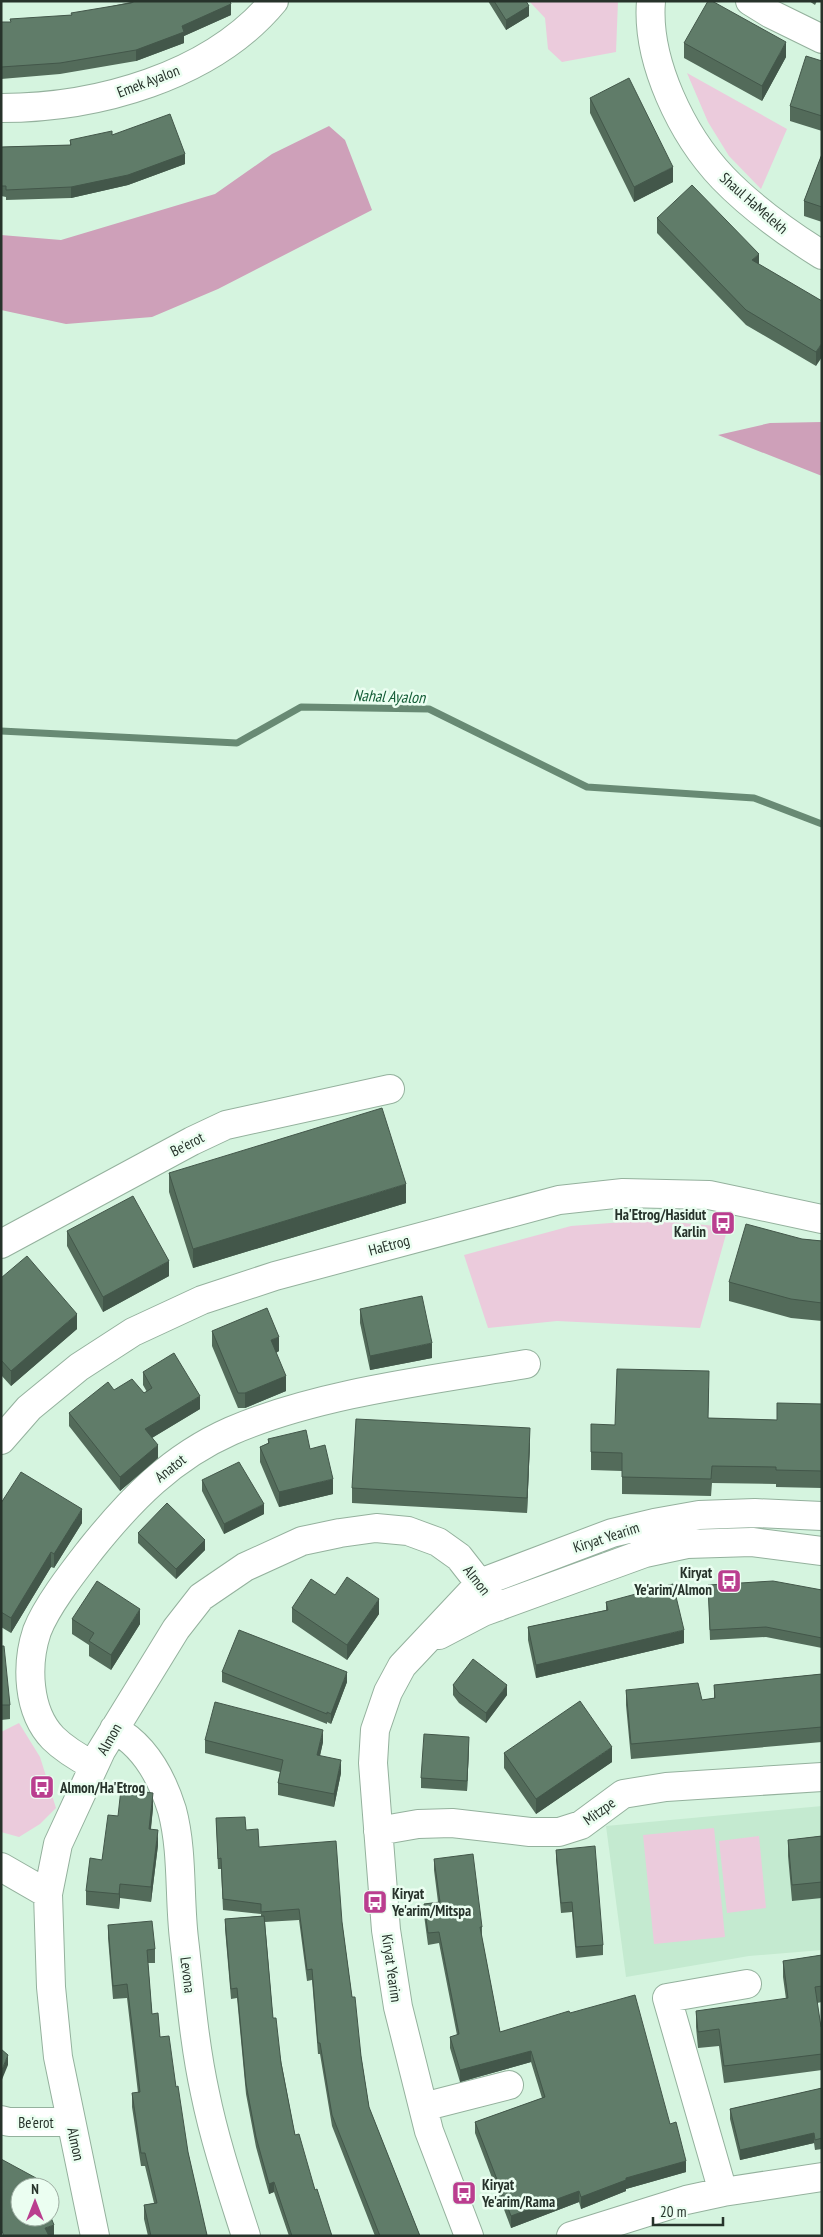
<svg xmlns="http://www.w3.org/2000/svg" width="823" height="2237" font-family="'PT Sans Narrow',sans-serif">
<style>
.built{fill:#c4ead0}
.green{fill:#ebcbdc}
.forest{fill:#cea0b9}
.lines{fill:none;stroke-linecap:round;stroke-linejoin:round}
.stream{stroke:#688a74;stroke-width:7}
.minor-casing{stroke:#94b19d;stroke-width:30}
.minor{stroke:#fff;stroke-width:28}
.wall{fill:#536b5a}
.shaded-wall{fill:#43574a}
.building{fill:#607c69;stroke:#43574a}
.labels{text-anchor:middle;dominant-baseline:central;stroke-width:5;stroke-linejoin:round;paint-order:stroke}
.street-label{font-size:15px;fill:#27332b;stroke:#ebfef1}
.poi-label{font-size:15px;font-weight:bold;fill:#27332b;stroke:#ebfef1;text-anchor:start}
.water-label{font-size:16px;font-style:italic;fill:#145d37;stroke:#ebfef1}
</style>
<rect width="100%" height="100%" fill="#d5f4df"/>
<path class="built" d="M 822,1806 L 822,1950 L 749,1956 L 626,1977 L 606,1826 Z"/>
<path class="green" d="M 529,1 L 618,1 L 616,52 L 562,62 L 548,49 L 545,18 Z
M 687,73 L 787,129 L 761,189 L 729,156 L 708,122 Z
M 650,1220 L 728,1227 L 700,1328 L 557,1321 L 488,1328 L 464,1255 L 571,1226 Z
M 19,1723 L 40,1757 L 56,1808 L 40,1824 L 19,1837 L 1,1832 L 1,1732 Z
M 714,1828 L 725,1937 L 654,1944 L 643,1835 Z
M 759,1836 L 766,1908 L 727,1913 L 719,1841 Z"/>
<path class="forest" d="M 329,126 L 345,140 L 372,210 L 218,289 L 152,317 L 66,324 L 1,310 L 1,235 L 61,240 L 215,194 L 272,154 Z
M 822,422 L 822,476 L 718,435 L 770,423 Z"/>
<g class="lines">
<path class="stream" d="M 1,731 L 237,743 L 301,707 L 429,709 L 587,787 L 754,798 L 822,824"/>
<defs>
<path id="minor" d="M 651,1 C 646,61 682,135 723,178 C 751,207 787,233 822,255
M 750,1 L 771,14 L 822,39
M 1,108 C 96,108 211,77 274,1
M 1,1244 L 192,1141 L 226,1125 L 390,1089
M 1,1440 L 29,1408 L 79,1367 L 133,1332 L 202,1300 L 275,1276 L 559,1200 L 623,1193 L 709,1195 L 822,1219
M 439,1635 L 483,1612 L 645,1553 L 687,1544 L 752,1542 L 822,1551
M 114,1729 C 144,1745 162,1778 172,1810 C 183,1851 179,1897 184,1939 C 190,1990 194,2043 205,2093 C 215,2142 231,2189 246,2236
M 94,1766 C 79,1758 65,1750 53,1738 C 27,1711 26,1664 37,1631 C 47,1605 74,1571 91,1549 C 131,1499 172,1457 231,1431 C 319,1393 432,1380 526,1364
M 378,1831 L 418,1824 L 452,1823 L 530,1832 L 559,1832 L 581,1825 L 623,1794 L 666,1787 L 822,1777
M 1,1867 L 48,1894
M 423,2107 L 509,2085
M 1,2120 L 9,2122 L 71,2122
M 723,2192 L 667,1998 L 747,1984
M 95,2236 L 58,2057 L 51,1987 L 48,1894 L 58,1844 L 101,1751 L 176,1629 L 201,1597 L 245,1567 L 302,1541 L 340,1533 L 376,1528 L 408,1531 L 438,1542 L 459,1557 L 498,1607
M 469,2236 L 429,2131 L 398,2007 L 386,1930 L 373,1763 L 375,1730 L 388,1692 L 402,1666 L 480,1583 L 612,1533 L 654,1523 L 699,1515 L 755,1513 L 822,1516
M 571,2236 L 686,2200 L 723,2192 L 822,2177"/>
</defs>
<use href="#minor" class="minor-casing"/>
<use href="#minor" class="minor"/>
</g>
<path class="wall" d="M 135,1 L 231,1 L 230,2 L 231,15 L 184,36 L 184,43 L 136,61 L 60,74 L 1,79 L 1,22 L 10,22 L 71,15 Z
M 488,1 L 526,1 L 529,16 L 506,30 Z
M 809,1 L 817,1 L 815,5 Z
M 684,43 L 786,57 L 762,101 L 684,58 Z
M 822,61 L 822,131 L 790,121 L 790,106 Z
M 590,98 L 673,182 L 634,202 L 590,113 Z
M 112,135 L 185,164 L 128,185 L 71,198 L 6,200 L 6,197 L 1,196 L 1,147 L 70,145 L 70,140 Z
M 822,154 L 822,222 L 804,216 L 804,201 Z
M 657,218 L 822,301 L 816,366 L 746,325 L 657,233 Z
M 169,1173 L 406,1203 L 193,1268 L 169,1192 Z
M 67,1231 L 169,1276 L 103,1312 L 67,1246 Z
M 802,1239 L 822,1241 L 822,1321 L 791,1318 L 729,1301 L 729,1282 Z
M 1,1278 L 77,1329 L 11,1386 L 1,1375 Z
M 360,1309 L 432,1358 L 370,1370 L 360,1323 Z
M 212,1331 L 279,1351 L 276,1353 L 286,1391 L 245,1408 L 238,1408 L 212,1346 Z
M 143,1372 L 200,1409 L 152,1438 L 158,1458 L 120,1491 L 69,1426 L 69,1413 L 144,1393 L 147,1392 L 143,1385 Z
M 709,1388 L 708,1418 L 777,1420 L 822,1404 L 822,1488 L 776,1487 L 776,1484 L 712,1483 L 711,1496 L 622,1494 L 622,1471 L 591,1470 L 591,1452 L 615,1425 Z
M 268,1439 L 333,1494 L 279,1507 L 260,1462 L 260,1447 L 268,1443 Z
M 530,1443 L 527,1513 L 352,1503 L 352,1488 Z
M 202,1480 L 264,1514 L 224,1534 L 202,1491 Z
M 1,1503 L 82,1523 L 54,1568 L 51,1567 L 11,1633 L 1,1627 Z
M 138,1533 L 205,1550 L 176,1579 L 138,1543 Z
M 708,1585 L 822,1590 L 822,1648 L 766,1637 L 710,1640 Z
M 335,1595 L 379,1614 L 347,1660 L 292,1622 L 292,1608 Z
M 606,1602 L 684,1643 L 536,1678 L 528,1640 L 528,1627 L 606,1610 Z
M 72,1619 L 140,1624 L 111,1670 L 89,1656 L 89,1645 L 72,1634 Z
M 1,1646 L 10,1705 L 10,1719 L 1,1720 Z
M 222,1672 L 347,1682 L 331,1724 L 327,1722 L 327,1724 L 222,1682 Z
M 822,1674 L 822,1742 L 631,1759 L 626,1705 L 626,1690 L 702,1700 L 714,1698 L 714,1685 Z
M 453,1685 L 507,1695 L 486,1723 L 459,1703 L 453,1695 Z
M 205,1740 L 323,1742 L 320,1756 L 341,1773 L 334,1807 L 278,1795 L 278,1783 L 280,1772 L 205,1753 Z
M 469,1747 L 467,1791 L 421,1788 L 421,1778 Z
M 504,1753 L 612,1762 L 536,1814 L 504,1768 Z
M 153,1808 L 151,1829 L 158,1845 L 151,1902 L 120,1898 L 119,1909 L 86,1905 L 86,1891 L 102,1860 L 118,1816 Z
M 216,1818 L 246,1830 L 259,1847 L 342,1922 L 352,1997 L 369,2107 L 420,2236 L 375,2236 L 332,2126 L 320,2054 L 318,2054 L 312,1980 L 307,1981 L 299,1920 L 265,1922 L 273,2018 L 295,2135 L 332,2236 L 289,2236 L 274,2192 L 269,2194 L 256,2147 L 246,2094 L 237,1998 L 231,1999 L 225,1929 L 225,1919 L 261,1916 L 261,1914 L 223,1910 L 221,1869 L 218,1869 Z
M 822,1836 L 822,1898 L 792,1901 L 788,1856 L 788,1840 Z
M 556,1850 L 603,1945 L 603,1955 L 576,1958 L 572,1912 L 561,1913 L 556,1860 Z
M 434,1859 L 482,1927 L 482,1938 L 500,2032 L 570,2013 L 670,2124 L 686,2172 L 626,2189 L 626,2191 L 581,2209 L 579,2202 L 511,2228 L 475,2133 L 475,2122 L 542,2098 L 531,2062 L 460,2082 L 450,2048 L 450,2037 L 457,2035 L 439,1943 L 428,1945 L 424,1915 L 424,1904 L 438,1902 L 434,1870 Z
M 108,1925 L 155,1949 L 155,1963 L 148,1963 L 152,2014 L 160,2037 L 176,2087 L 188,2152 L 207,2236 L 148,2236 L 144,2219 L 144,2205 L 154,2203 L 145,2166 L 141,2166 L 132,2107 L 132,2093 L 138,2093 L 127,1998 L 113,1999 L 108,1938 Z
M 822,1955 L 822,2002 L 817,2003 L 821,2027 L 822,2026 L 822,2070 L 724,2083 L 719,2046 L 698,2048 L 696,2027 L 696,2011 L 786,1999 L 783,1977 L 783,1961 Z
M 822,2088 L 822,2149 L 815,2150 L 814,2143 L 740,2160 L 730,2119 L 730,2109 Z"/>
<path class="shaded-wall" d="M 231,4 L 231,15 L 184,36 L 184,43 L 136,61 L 136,50 L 182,26 Z
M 529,6 L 529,16 L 506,30 L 506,20 Z
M 786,42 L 786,57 L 762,101 L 762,86 Z
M 185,154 L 185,164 L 128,185 L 71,198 L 71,187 Z
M 673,167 L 673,182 L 634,202 L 634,187 Z
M 759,254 L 759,269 L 752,260 Z
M 822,343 L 822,357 L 816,366 L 816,352 Z
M 406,1184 L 406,1203 L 193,1268 L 193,1249 Z
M 169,1261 L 169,1276 L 103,1312 L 103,1297 Z
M 77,1314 L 77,1329 L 11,1386 L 11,1371 Z
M 279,1337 L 279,1351 L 271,1355 L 271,1340 Z
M 432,1343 L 432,1358 L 370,1370 L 370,1356 Z
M 286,1376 L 286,1391 L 245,1408 L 245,1393 Z
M 200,1396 L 200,1409 L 145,1442 L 145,1429 Z
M 530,1428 L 530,1443 L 527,1513 L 527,1498 Z
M 158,1445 L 158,1458 L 120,1491 L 120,1477 Z
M 333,1479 L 333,1494 L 279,1507 L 279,1492 Z
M 264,1504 L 264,1514 L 224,1534 L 224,1524 Z
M 82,1509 L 82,1523 L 54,1568 L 54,1554 Z
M 205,1540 L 205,1550 L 176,1579 L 176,1569 Z
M 51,1552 L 51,1567 L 11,1633 L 11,1618 Z
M 379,1599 L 379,1614 L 347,1660 L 347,1645 Z
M 140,1609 L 140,1624 L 111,1670 L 111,1655 Z
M 684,1630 L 684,1643 L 536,1678 L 536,1665 Z
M 347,1672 L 347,1682 L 331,1724 L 331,1714 Z
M 507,1685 L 507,1695 L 486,1723 L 486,1713 Z
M 323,1730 L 323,1742 L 317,1768 L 317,1755 Z
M 469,1737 L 469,1747 L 467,1791 L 467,1781 Z
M 612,1747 L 612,1762 L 536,1814 L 536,1799 Z
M 341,1760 L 341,1773 L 334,1807 L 334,1794 Z
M 153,1793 L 153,1808 L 149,1844 L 149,1829 Z
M 158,1830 L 158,1845 L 151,1902 L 151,1887 Z
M 120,1884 L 120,1898 L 119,1909 L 119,1894 Z
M 531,2051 L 531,2062 L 460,2082 L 460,2070 Z
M 8,2055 L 8,2065 L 1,2082 L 1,2072 Z
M 814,2133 L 814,2143 L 740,2160 L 740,2150 Z
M 686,2161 L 686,2172 L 626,2189 L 626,2191 L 581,2209 L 581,2197 L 626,2178 Z
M 274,2182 L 274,2192 L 269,2194 L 269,2184 Z
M 579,2191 L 579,2202 L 511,2228 L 511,2216 Z
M 54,2225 L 54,2236 L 45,2236 L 45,2228 Z"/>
<path class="building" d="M 135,1 L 230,1 L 231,4 L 182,26 L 184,32 L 136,50 L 60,63 L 1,67 L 1,22 L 11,22 L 10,19 L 72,15 L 71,13 L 131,3 Z
M 494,1 L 526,1 L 529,6 L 506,20 Z
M 708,1 L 712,1 L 786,42 L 762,86 L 684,43 Z
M 806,56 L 822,61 L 822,116 L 790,106 Z
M 629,78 L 673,167 L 634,187 L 590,98 Z
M 170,114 L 185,154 L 128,175 L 71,187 L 6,190 L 6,186 L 1,186 L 1,147 L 71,145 L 70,140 L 112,131 L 112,135 Z
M 822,154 L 822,207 L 804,201 Z
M 692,185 L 759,254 L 752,260 L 822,301 L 822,343 L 816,352 L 746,310 L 657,218 Z
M 382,1108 L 406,1184 L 193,1249 L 169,1173 Z
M 133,1196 L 169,1261 L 103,1297 L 67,1231 Z
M 746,1224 L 802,1239 L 822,1241 L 822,1303 L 791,1299 L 729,1282 Z
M 27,1256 L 77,1314 L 11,1371 L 1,1360 L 1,1278 Z
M 422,1296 L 432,1343 L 370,1356 L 360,1309 Z
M 267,1308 L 279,1337 L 271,1340 L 286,1376 L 245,1393 L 238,1393 L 212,1331 Z
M 174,1353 L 200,1396 L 145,1429 L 158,1445 L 120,1477 L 69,1413 L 108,1382 L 114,1390 L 132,1379 L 144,1393 L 152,1388 L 143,1372 Z
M 617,1369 L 709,1371 L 708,1418 L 777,1420 L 777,1403 L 822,1404 L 822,1471 L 776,1470 L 776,1467 L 712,1466 L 711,1479 L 622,1477 L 622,1453 L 591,1452 L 591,1424 L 615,1425 Z
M 356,1419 L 530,1428 L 527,1498 L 352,1488 Z
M 306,1430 L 310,1449 L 325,1445 L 333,1479 L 279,1492 L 260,1447 L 269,1443 L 268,1439 Z
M 239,1462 L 264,1504 L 224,1524 L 202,1480 Z
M 21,1472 L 82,1509 L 54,1554 L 51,1552 L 11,1618 L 1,1612 L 1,1503 Z
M 167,1503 L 205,1540 L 176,1569 L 138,1533 Z
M 347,1577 L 379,1599 L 347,1645 L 292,1608 L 311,1579 L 335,1595 Z
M 97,1581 L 140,1609 L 111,1655 L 89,1641 L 94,1633 L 72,1619 Z
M 773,1581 L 822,1590 L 822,1638 L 766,1627 L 710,1630 L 708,1585 Z
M 673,1584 L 684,1630 L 536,1665 L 528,1627 L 608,1610 L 606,1602 Z
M 239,1630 L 347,1672 L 331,1714 L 327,1712 L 327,1714 L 222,1672 Z
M 1,1646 L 4,1646 L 10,1705 L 1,1705 Z
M 473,1659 L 507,1685 L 486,1713 L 459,1693 L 453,1685 Z
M 822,1674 L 822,1727 L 631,1744 L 626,1690 L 698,1683 L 702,1700 L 715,1698 L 714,1685 Z
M 580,1701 L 612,1747 L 536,1799 L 504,1753 Z
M 215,1702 L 323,1730 L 317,1755 L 341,1760 L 334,1794 L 278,1783 L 283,1760 L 205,1740 Z
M 424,1734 L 469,1737 L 467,1781 L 421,1778 Z
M 121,1789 L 153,1793 L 149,1829 L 158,1830 L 151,1887 L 120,1884 L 119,1894 L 86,1891 L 90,1858 L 102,1860 L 108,1815 L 118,1816 Z
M 245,1817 L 246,1830 L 258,1829 L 259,1847 L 336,1841 L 342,1922 L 352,1997 L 355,1997 L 361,2056 L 369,2107 L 420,2236 L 380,2236 L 332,2115 L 320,2043 L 318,2043 L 312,1969 L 307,1970 L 299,1909 L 261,1912 L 261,1904 L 223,1899 L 221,1858 L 218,1859 L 216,1818 Z
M 822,1836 L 822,1882 L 792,1885 L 788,1840 Z
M 595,1846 L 603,1945 L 576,1947 L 572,1902 L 561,1903 L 556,1850 Z
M 473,1854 L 482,1927 L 480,1927 L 500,2032 L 569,2011 L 570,2013 L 635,1995 L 670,2124 L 676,2122 L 686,2161 L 626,2178 L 626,2180 L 581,2197 L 579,2191 L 511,2216 L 475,2122 L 545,2097 L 531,2051 L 460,2070 L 450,2037 L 459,2034 L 439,1932 L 428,1933 L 424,1904 L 440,1902 L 434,1859 Z
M 264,1916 L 273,2018 L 276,2018 L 281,2063 L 295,2135 L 299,2134 L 315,2190 L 317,2189 L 332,2236 L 292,2236 L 274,2182 L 269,2184 L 256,2137 L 246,2084 L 237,1988 L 231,1989 L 225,1919 Z
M 152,1921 L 155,1949 L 147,1950 L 152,2014 L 158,2013 L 160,2037 L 169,2036 L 176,2087 L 178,2086 L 188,2152 L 207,2235 L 203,2236 L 151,2236 L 144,2205 L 157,2203 L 145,2153 L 141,2153 L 132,2093 L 140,2092 L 127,1984 L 113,1986 L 108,1925 Z
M 822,1955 L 822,1986 L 815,1987 L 821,2027 L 822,2026 L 822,2054 L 724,2066 L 719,2029 L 698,2032 L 696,2011 L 788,1998 L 783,1961 Z
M 1,2049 L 8,2055 L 1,2072 Z
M 822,2088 L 822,2138 L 815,2140 L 814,2133 L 740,2150 L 730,2109 Z
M 1,2159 L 36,2178 L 39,2187 L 20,2187 L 20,2217 L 50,2217 L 50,2215 L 54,2225 L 45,2228 L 49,2236 L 4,2236 L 1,2229 Z"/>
<defs>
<symbol id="bus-square" viewBox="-11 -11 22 22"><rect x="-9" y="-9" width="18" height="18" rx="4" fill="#ba3e8f" stroke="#ebfef1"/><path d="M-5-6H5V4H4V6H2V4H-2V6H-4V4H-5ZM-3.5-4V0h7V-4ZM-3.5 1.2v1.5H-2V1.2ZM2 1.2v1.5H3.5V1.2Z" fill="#fff"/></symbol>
</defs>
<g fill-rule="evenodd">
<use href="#bus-square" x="709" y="1209" width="28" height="28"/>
<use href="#bus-square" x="715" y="1567" width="28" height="28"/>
<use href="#bus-square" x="28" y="1773" width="28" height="28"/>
<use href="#bus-square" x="361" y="1888" width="28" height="28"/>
<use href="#bus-square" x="450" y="2179" width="28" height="28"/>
</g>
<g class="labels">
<g class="street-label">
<text transform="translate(148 81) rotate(-21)">Emek Ayalon</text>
<text transform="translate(754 203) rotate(41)">Shaul HaMelekh</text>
<text transform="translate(187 1144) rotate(-27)">Be'erot</text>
<text transform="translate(389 1245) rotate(-15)">HaEtrog</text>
<text transform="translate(170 1468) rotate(-38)">Anatot</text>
<text transform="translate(606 1537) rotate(-18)">Kiryat Yearim</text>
<text transform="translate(477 1580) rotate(52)">Almon</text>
<text transform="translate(109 1739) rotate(-60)">Almon</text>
<text transform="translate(599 1811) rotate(-36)">Mitzpe</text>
<text transform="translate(392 1968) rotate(82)">Kiryat Yearim</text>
<text transform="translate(188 1975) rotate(83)">Levona</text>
<text x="36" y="2122">Be'erot</text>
<text transform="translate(76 2144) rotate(78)">Almon</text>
</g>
<g class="poi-label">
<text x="706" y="1214" text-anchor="end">Ha'Etrog/Hasidut<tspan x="706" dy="17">Karlin</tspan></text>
<text x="712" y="1572" text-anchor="end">Kiryat<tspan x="712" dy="17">Ye'arim/Almon</tspan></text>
<text x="60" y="1787">Almon/Ha'Etrog</text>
<text x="392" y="1893">Kiryat<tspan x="392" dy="17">Ye'arim/Mitspa</tspan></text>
<text x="482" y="2184">Kiryat<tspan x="482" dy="17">Ye'arim/Rama</tspan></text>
</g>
<g class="water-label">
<text transform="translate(389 696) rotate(2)">Nahal Ayalon</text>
</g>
</g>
<rect width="823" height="2237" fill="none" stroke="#27332b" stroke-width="5"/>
<g transform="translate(35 2202)"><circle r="24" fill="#ebfef1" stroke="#9dada2"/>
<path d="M0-4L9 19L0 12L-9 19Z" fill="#ba3e8f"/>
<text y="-8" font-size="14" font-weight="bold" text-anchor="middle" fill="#27332b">N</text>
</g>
<path d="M653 2217v8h70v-8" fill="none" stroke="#27332b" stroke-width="2.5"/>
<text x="660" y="2217" font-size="15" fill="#27332b" stroke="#ebfef1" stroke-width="4" paint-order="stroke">20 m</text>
</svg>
